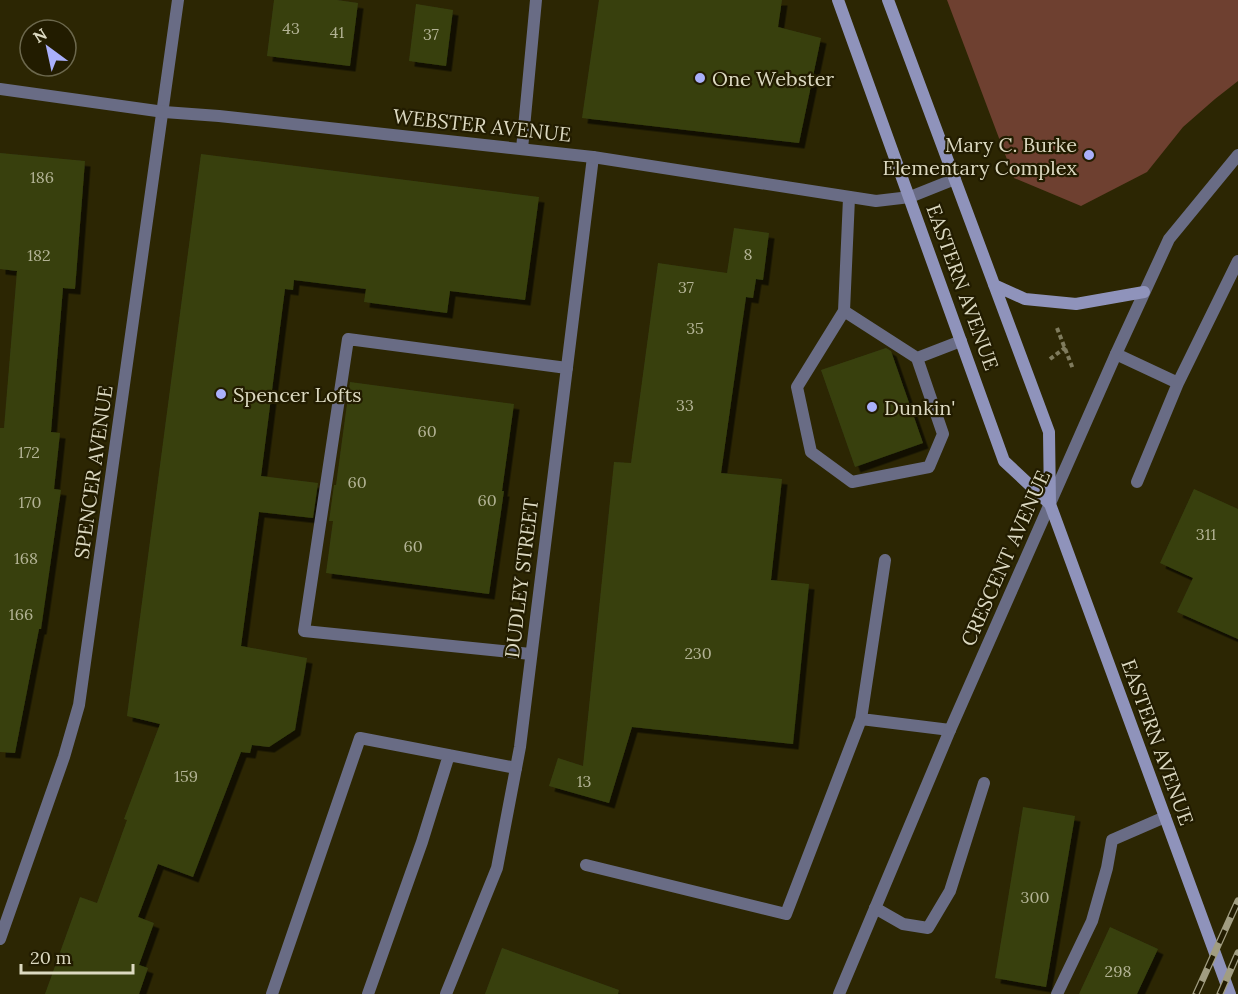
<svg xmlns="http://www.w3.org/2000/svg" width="1238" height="994" font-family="Lora,serif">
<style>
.green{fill:#6e4030}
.building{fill:#374011;filter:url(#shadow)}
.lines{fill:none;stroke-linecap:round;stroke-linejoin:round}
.path{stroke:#7f7b5d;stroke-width:4;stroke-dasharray:4.5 3;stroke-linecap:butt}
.service{stroke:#696c85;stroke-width:12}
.minor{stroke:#696c85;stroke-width:12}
.tertiary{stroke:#696c85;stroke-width:12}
.secondary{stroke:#8f93bb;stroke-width:12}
.rail-casing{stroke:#a19d81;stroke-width:7}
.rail{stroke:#221c00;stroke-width:4.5;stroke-dasharray:14;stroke-linecap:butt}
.poi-dot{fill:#aab0fb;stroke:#221c00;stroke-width:2}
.labels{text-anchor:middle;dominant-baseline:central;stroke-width:4.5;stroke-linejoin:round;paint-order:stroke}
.number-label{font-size:16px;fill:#b3b395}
.poi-label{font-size:20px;fill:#dcd9c1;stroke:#221c00;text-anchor:start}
.street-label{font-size:20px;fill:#dcd9c1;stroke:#221c00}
</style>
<defs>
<filter id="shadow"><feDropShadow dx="5.5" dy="5.5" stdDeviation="0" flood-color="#0009"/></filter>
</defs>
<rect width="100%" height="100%" fill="#2c2603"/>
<path class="green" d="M 947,0 L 1238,0 L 1238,81 L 1215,99 L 1183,127 L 1147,172 L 1081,206 L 1014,178 Z"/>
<path class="building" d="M 274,0 L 337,0 L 358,3 L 350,66 L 267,56 Z
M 599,0 L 782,0 L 778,27 L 821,38 L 799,143 L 582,118 Z
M 416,4 L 453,10 L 446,66 L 409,61 Z
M 0,153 L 85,161 L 75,289 L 63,288 L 51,432 L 60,433 L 54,489 L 61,490 L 41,629 L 39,629 L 15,753 L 0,752 L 0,428 L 4,428 L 17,271 L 0,269 Z
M 201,154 L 539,197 L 525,300 L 450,291 L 447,313 L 364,302 L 366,289 L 294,280 L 293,290 L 285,289 L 261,476 L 318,483 L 313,518 L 259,512 L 241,646 L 307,658 L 295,730 L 269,747 L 252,745 L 250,753 L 241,752 L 193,877 L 158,864 L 138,917 L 154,923 L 139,965 L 148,968 L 139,994 L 45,994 L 80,897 L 97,903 L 127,820 L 124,819 L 160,724 L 127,716 Z
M 734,228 L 769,233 L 763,280 L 756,279 L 753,298 L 746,297 L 721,473 L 782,479 L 771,580 L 809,584 L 793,744 L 632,727 L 609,803 L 549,786 L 558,758 L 583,766 L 614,462 L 631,463 L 658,263 L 727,273 Z
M 886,348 L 891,351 L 923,443 L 855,467 L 821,370 Z
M 350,382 L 514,404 L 502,491 L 504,491 L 489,594 L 326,573 L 333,521 L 329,521 L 334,485 L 336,485 Z
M 1194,489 L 1238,509 L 1238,639 L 1177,612 L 1193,578 L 1160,563 Z
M 1023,807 L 1075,816 L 1046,987 L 995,978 Z
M 1110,927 L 1158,949 L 1137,994 L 1079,994 Z
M 502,948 L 619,990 L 618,994 L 485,994 Z"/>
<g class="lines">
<path class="path" d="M 1057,328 L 1073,369
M 1050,359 L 1066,347"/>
<path class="service" d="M 522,149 L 536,0
M 844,311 L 917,358 L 943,434 L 929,467 L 852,482 L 811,452 L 797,387 L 844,311 L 849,198
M 1116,354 L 1178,383
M 917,358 L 961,341
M 1137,482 L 1178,383 L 1238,261
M 885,560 L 861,719 L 950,730
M 531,654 L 304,631 L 348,339 L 567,368
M 586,865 L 786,914 L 861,719
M 875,908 L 903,924 L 928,928 L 950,891 L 984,783
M 272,994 L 360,738 L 516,768
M 368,994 L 422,842 L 449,755
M 1057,994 L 1092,921 L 1107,868 L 1112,840 L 1165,817"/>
<path class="minor" d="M 0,939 L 64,757 L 79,705 L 178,0
M 446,994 L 497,868 L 520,747 L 593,157"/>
<path class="tertiary" d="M 0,89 L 164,112 L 219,116 L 593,157 L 876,201 L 910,197 L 955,179
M 839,994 L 950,730 L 1116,354 L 1169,239 L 1238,155"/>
<path class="secondary" d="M 838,0 L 1004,461 L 1050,504
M 888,0 L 1049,432 L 1050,504 L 1230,994
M 994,285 L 1025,299 L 1076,304 L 1144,292"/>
<defs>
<path id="rail" d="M 1196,994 L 1238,901
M 1220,994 L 1238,953"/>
</defs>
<use href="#rail" class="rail-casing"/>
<use href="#rail" class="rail"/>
</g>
<g class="poi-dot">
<circle cx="700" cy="78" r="6"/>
<circle cx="1089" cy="155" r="6"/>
<circle cx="221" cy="394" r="6"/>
<circle cx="872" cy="407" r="6"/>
</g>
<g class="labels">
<g class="number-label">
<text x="291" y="28">43</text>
<text x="337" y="32">41</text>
<text x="431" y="34">37</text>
<text x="42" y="177">186</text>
<text x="748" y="254">8</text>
<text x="39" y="255">182</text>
<text x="686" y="287">37</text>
<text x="695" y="328">35</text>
<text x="685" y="405">33</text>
<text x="427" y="431">60</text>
<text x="29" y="452">172</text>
<text x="357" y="482">60</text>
<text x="487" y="500">60</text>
<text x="30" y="502">170</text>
<text x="1206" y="534">311</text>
<text x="413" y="546">60</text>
<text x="26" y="558">168</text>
<text x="21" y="614">166</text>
<text x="698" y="653">230</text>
<text x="186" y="776">159</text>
<text x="584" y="781">13</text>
<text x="1035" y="897">300</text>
<text x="1118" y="971">298</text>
</g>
<g class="poi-label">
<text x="712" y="78">One Webster</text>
<text x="1077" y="144" text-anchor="end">Mary C. Burke<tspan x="1077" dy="23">Elementary Complex</tspan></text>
<text x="233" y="394">Spencer Lofts</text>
<text x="884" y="407">Dunkin'</text>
</g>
<g class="street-label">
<text transform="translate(482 125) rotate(6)">WEBSTER AVENUE</text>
<text transform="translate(963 287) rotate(70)">EASTERN AVENUE</text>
<text transform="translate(93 472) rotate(-82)">SPENCER AVENUE</text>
<text transform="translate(1005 558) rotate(-66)">CRESCENT AVENUE</text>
<text transform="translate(521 578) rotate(-83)">DUDLEY STREET</text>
<text transform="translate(1158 742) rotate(70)">EASTERN AVENUE</text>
</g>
</g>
<g transform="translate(48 48) rotate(327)"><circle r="28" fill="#221c00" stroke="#6c684d" stroke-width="1.5"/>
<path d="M0-4.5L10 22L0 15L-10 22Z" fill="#aab0fb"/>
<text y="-9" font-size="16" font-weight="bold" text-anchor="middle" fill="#dcd9c1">N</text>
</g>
<path d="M21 964v9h112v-9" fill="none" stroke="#dcd9c1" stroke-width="3"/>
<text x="30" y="964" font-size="18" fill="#dcd9c1" stroke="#221c00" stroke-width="4.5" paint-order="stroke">20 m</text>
</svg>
